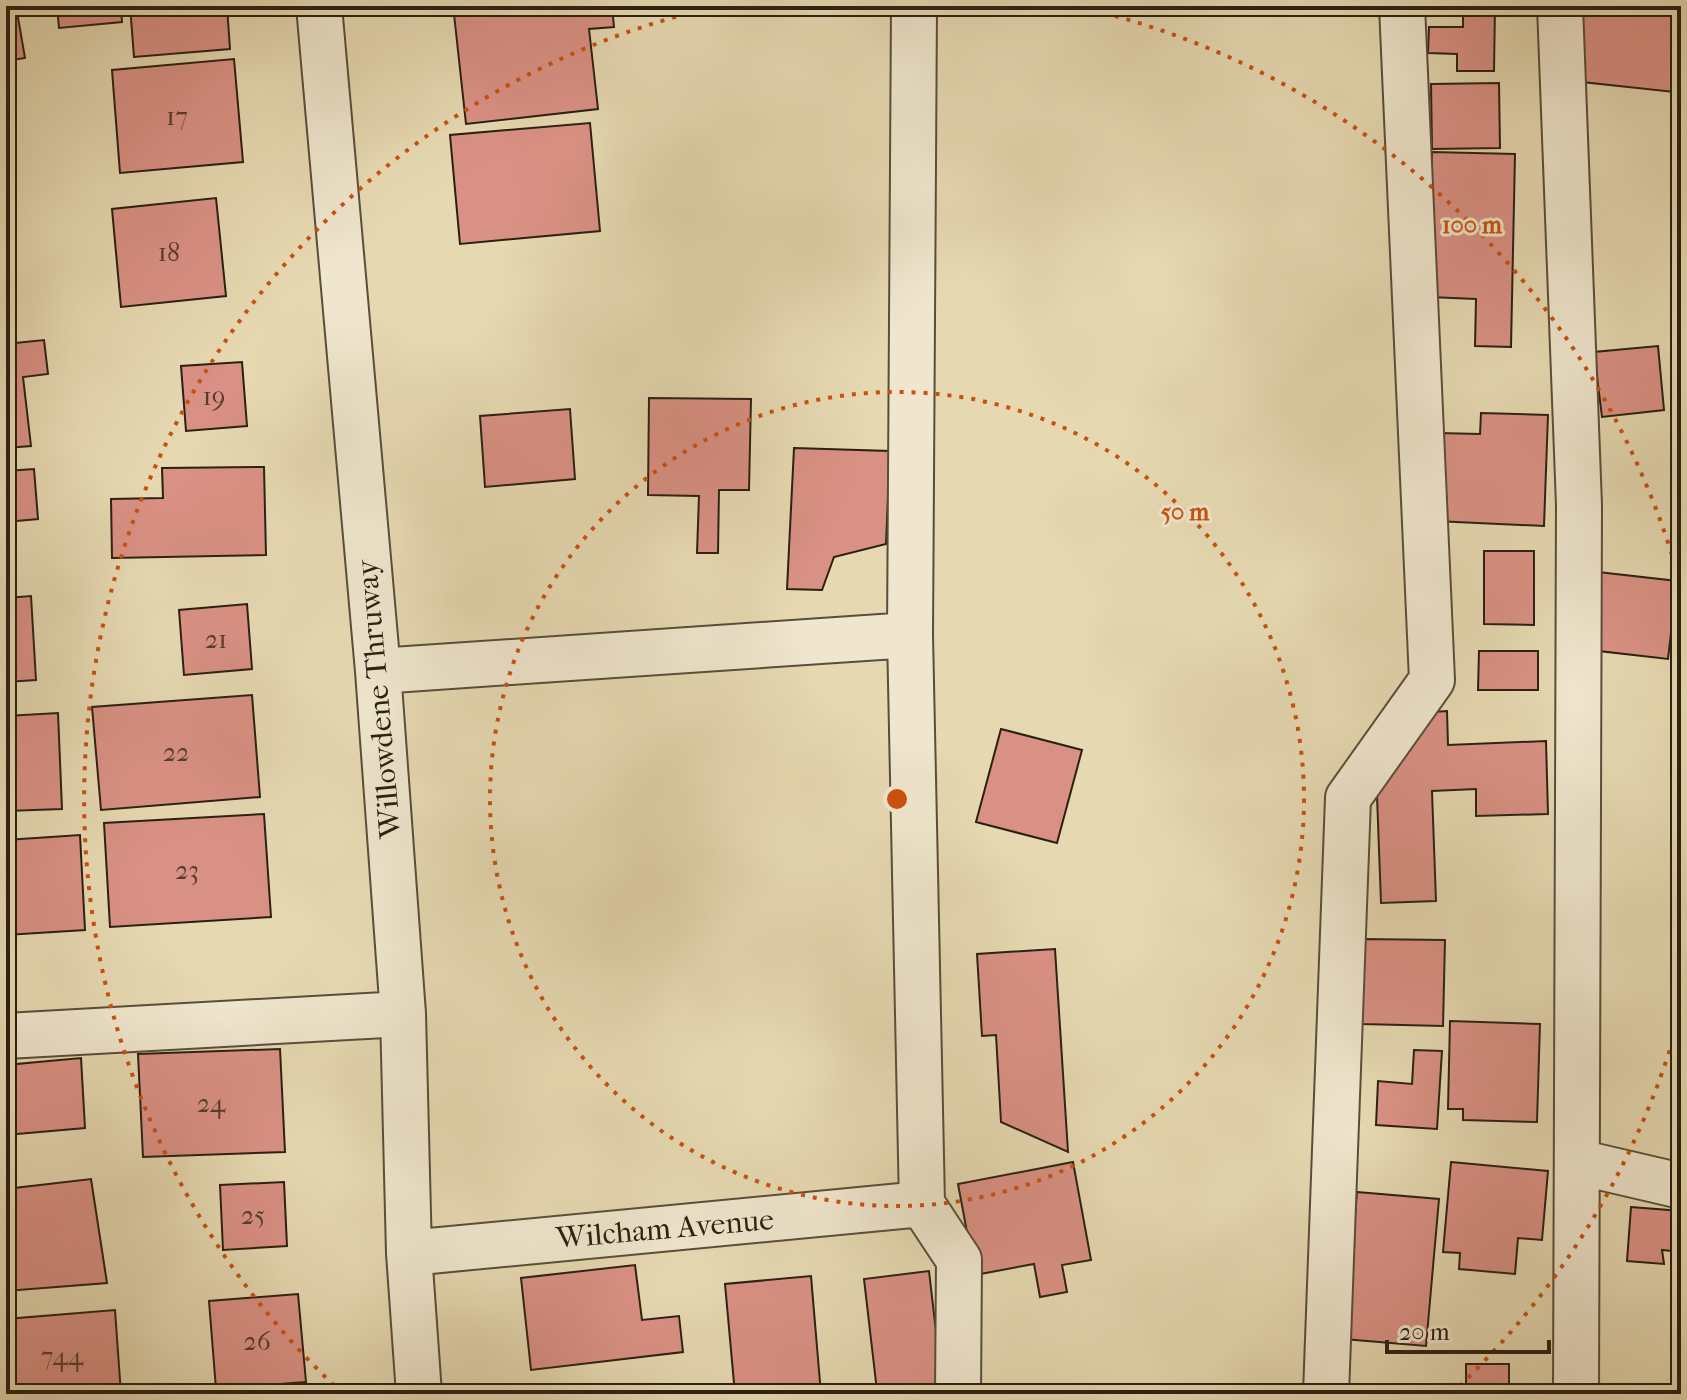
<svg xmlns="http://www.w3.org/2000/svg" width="1687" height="1400" font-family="'IM FELL French Canon',serif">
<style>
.building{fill:#da9185;stroke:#2a2012;stroke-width:2}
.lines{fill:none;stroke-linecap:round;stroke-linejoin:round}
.street-casing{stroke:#594e3a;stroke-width:48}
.street{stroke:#efe6cd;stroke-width:44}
.ring{fill:none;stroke:#cc500d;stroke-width:4;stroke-dasharray:4 8}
.labels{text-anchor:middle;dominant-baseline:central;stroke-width:6;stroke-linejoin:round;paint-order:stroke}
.number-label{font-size:26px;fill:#563c2f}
.street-label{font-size:30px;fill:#2a2012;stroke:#efe6cd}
.centre{fill:#cc500d;stroke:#efe6cd;stroke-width:4}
.ring-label{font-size:24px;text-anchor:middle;font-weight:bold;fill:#cc500d;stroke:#efe6cd;stroke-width:6;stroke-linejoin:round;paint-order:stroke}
</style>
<rect width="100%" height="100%" fill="#e6d9b2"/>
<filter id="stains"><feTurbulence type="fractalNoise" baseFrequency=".0025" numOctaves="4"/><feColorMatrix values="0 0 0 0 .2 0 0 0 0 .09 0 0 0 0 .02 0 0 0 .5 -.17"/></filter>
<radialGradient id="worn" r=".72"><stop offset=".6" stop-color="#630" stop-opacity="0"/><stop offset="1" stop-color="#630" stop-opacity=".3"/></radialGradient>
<path class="building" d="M 6,6 L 16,6 L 25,58 L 6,61 Z
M 57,6 L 121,6 L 122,22 L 59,28 Z
M 130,6 L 227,6 L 230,49 L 134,57 Z
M 530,6 L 612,6 L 614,27 L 589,29 L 598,109 L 466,124 L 454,14 Z
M 1463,6 L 1495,6 L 1494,71 L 1457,71 L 1457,54 L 1428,53 L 1429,27 L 1463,27 Z
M 1582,6 L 1619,8 L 1619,6 L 1675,6 L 1672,41 L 1679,41 L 1674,92 L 1573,81 Z
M 234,59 L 243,162 L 120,173 L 112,70 Z
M 1499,83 L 1500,148 L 1432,149 L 1431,84 Z
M 6,99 L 16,99 L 16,129 L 6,129 Z
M 590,123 L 600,231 L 460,244 L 450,135 Z
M 1432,152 L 1515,154 L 1511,347 L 1475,346 L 1476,299 L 1429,297 Z
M 216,198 L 226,296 L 121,307 L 112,209 Z
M 44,340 L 48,374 L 23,377 L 31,446 L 6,448 L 6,344 Z
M 1658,346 L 1664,410 L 1602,417 L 1594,352 Z
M 242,362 L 247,426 L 186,431 L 181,366 Z
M 649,398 L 751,399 L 749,490 L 719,490 L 718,553 L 697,553 L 699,496 L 648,495 Z
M 570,409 L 575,479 L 485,487 L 480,416 Z
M 1481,413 L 1548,415 L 1544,526 L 1435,521 L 1439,433 L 1480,434 Z
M 794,448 L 890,451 L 886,544 L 834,557 L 822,590 L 787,589 Z
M 264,467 L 266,555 L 112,558 L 111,499 L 163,498 L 162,468 Z
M 34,469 L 38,519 L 6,522 L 6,471 Z
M 1484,551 L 1534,551 L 1534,625 L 1484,624 Z
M 1589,571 L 1677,581 L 1668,659 L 1599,651 L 1601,634 L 1593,634 Z
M 31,596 L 36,680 L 6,682 L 6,598 Z
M 247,604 L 252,669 L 184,675 L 179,610 Z
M 1479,651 L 1538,651 L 1538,690 L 1478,690 Z
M 252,695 L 260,797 L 101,810 L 92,707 Z
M 1447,711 L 1448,745 L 1546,741 L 1548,814 L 1476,816 L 1476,789 L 1432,791 L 1436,901 L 1381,903 L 1377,796 L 1417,713 Z
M 58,713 L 62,809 L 6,811 L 6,716 Z
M 1001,729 L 1082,750 L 1057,843 L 976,822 Z
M 264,814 L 271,917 L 110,927 L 104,823 Z
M 80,835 L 85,930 L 6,935 L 6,840 Z
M 1362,939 L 1445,940 L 1443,1026 L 1361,1024 Z
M 1055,949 L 1068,1152 L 1001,1122 L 996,1035 L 982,1036 L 977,954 Z
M 1450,1021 L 1540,1024 L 1537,1122 L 1463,1120 L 1463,1109 L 1448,1109 Z
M 280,1049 L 285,1152 L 143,1157 L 138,1054 Z
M 1414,1050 L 1442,1051 L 1437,1129 L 1376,1125 L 1378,1081 L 1412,1084 Z
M 81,1058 L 85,1128 L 6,1135 L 6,1065 Z
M 1073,1162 L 1091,1260 L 1062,1265 L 1067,1292 L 1040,1297 L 1034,1264 L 975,1275 L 958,1184 Z
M 1451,1162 L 1548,1171 L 1542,1240 L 1518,1238 L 1515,1274 L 1459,1269 L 1460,1253 L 1443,1252 Z
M 91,1179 L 107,1283 L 6,1291 L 6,1189 Z
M 284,1182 L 287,1246 L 223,1250 L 220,1185 Z
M 1357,1192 L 1439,1199 L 1426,1346 L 1344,1339 Z
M 1631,1207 L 1681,1211 L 1681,1252 L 1662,1250 L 1664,1264 L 1627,1261 Z
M 635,1265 L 642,1320 L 679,1316 L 683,1352 L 531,1370 L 521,1278 Z
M 929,1271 L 942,1383 L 877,1391 L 864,1279 Z
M 811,1276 L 821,1394 L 735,1394 L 725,1284 Z
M 298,1294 L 306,1382 L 216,1389 L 209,1301 Z
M 115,1310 L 121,1394 L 6,1394 L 6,1319 Z
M 1466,1364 L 1509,1364 L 1509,1394 L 1466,1394 Z
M 661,1385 L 662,1394 L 543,1394 Z"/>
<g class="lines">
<defs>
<path id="street" d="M 319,6 L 378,671 L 403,1014 L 409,1253 L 419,1394
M 914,6 L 910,635 L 922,1204 L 959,1260 L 958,1394
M 1560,6 L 1579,505 L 1576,1394
M 378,671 L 910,635
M 6,1036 L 403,1014
M 1578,1162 L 1681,1186
M 409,1253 L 922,1204
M 1326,1394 L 1348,798 L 1432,680 L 1402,6"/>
</defs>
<use href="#street" class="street-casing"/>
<use href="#street" class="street"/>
</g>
<g class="ring">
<circle cx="897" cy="799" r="407"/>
<path d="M1680 1016A813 813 0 0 1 1451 1394M343 1394A813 813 0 0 1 714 7M1080 7A813 813 0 0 1 1680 582"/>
</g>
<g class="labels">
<g class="number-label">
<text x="177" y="116">17</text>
<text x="169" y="252">18</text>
<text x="214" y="396">19</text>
<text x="216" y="639">21</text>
<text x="176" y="752">22</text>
<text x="187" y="870">23</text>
<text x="211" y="1103">24</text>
<text x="253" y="1215">25</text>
<text x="257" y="1341">26</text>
<text x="62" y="1356">744</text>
</g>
<g class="street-label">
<text transform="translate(379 699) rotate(-95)">Willowdene Thruway</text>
<text transform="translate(665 1229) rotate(-5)">Wilcham Avenue</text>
</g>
</g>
<circle cx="897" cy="799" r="12" class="centre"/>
<g class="ring-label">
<text x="1472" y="233">100 m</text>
<text x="1185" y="520">50 m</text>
</g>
<rect width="1687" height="1400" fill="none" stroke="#e6d9b2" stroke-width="32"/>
<rect x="8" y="8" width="1671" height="1384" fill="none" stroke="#2a2012" stroke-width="4"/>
<rect x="16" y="16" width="1655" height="1368" fill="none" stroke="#2a2012" stroke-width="2"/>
<path d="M1387 1340v12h162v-12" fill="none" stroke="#2a2012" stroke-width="4"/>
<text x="1399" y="1340" font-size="24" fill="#2a2012" stroke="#efe6cd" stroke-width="6" paint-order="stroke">20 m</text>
<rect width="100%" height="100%" filter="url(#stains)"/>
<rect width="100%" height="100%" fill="url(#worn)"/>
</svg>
